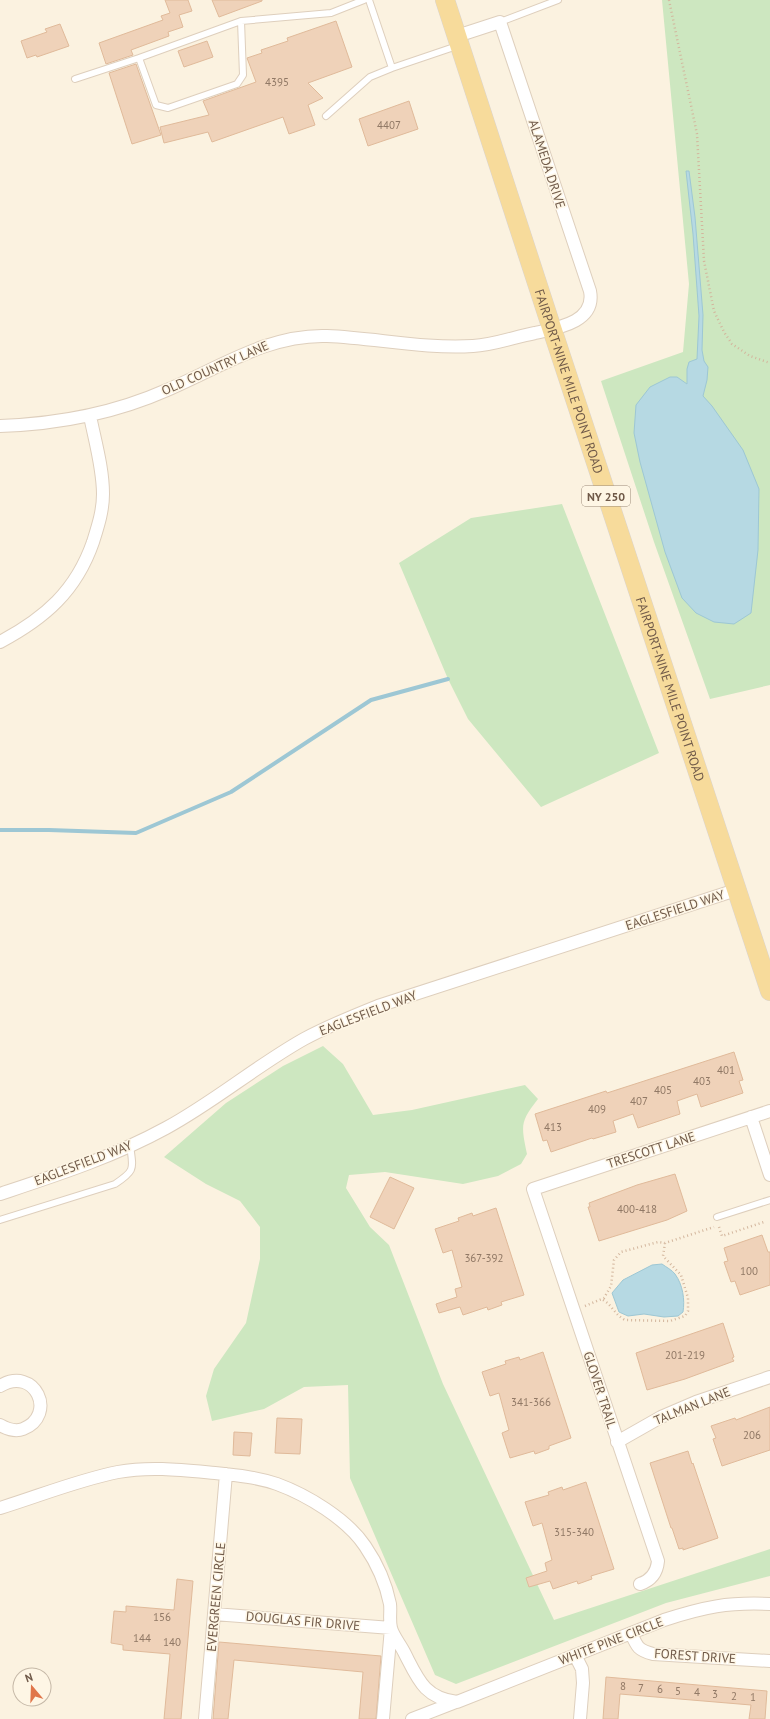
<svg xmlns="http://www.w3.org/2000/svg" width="770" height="1719" font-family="'PT Sans',sans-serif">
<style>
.green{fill:#cde7c0}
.water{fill:#b6d9e3;stroke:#9dc7d4}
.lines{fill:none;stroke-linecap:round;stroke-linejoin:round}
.stream{stroke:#9dc7d4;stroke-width:4}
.building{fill:#efd2b9;stroke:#e0ba9a}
.service-casing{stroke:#decfbd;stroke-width:8}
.minor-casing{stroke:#decfbd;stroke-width:14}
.primary-casing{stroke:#dad4d0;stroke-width:20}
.path{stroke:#d3b69d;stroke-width:2.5;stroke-dasharray:1 3;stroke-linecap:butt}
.service{stroke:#fff;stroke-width:6}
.minor{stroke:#fff;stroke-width:12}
.primary{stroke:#f7db9b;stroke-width:19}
.labels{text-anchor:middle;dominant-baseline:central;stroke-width:3;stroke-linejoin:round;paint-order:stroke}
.number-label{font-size:11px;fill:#907865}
.shield{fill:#fef6e5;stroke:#9b8978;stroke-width:1}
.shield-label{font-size:12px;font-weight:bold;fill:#705a49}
.street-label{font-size:13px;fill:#705a49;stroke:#fef6e5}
</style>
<rect width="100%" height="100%" fill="#fbf2e0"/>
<path class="green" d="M 662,0 L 770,0 L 770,685 L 710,699 L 654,542 L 601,381 L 683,352 L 689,284 Z
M 562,504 L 659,753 L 541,807 L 468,719 L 448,679 L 399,563 L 471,518 Z
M 323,1046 L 343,1064 L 373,1115 L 412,1110 L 525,1085 L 538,1099 C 520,1122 521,1125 527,1154 L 521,1164 L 498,1176 L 463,1184 L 385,1172 L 349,1175 L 346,1188 L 370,1227 L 389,1245 L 443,1384 L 554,1620 L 770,1549 L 770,1576 L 666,1603 L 456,1684 L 435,1675 L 350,1478 L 348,1385 L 304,1387 L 264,1409 L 212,1421 L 206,1396 L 214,1369 L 246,1323 L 260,1259 L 260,1227 L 240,1201 L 206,1184 L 164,1157 L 226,1103 L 283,1066 Z"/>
<path class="water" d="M 686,171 L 689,171 L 695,217 L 703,315 L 702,350 L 704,361 L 708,367 L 707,380 L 703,396 L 712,406 L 743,450 L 759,489 L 758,550 L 751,613 L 734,624 L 714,622 L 696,613 L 682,598 L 665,552 L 640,462 L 634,433 L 636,405 L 650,387 L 670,377 L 677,377 L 687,384 L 687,369 L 689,362 L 697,359 L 699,316 L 693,234 Z
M 662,1264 C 666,1267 672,1270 675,1274 C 683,1285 685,1300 683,1312 L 678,1316 L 664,1317 L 644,1314 L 628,1316 L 619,1312 L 612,1293 L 623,1280 L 652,1265 Z"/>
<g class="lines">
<path class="stream" d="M 0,830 L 49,830 L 136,833 L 231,792 L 371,700 L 448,679"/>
</g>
<path class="building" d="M 165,0 L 188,0 L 192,11 L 179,15 L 183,27 L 168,32 L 169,36 L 131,50 L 133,55 L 106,64 L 99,43 L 163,20 L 161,16 L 170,13 Z
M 212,0 L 262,0 L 262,1 L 219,17 Z
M 336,21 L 352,67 L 308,83 L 323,98 L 308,105 L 315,125 L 289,134 L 283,117 L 212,142 L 208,132 L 164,143 L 160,127 L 209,115 L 203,101 L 256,82 L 247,58 L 262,53 L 261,50 L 288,41 L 287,38 Z
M 60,24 L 69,46 L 37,57 L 36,55 L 27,58 L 21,41 L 47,32 L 45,29 Z
M 207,41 L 213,57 L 184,67 L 178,51 Z
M 136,64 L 161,135 L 132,144 L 109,73 Z
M 409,101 L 418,129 L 368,146 L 359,119 Z
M 734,1052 L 743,1080 L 739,1081 L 743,1093 L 701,1107 L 697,1094 L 677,1101 L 680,1114 L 638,1128 L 633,1114 L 613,1121 L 616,1132 L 593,1139 L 592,1138 L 551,1152 L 547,1140 L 543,1141 L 535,1114 L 606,1091 L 607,1093 Z
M 675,1174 L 687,1211 L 667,1220 L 599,1241 L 588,1207 L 590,1207 L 589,1203 L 637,1185 Z
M 390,1177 L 414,1188 L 394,1229 L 370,1217 Z
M 496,1208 L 524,1295 L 501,1302 L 502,1305 L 488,1310 L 487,1307 L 463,1315 L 460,1307 L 439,1313 L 436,1304 L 457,1297 L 455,1289 L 462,1287 L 452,1250 L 443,1253 L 435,1229 L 459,1221 L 458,1218 L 472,1213 L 473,1216 Z
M 762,1235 L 768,1252 L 770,1252 L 770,1285 L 740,1295 L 735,1281 L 731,1282 L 724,1262 L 728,1261 L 724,1248 Z
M 723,1323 L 734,1357 L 732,1358 L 734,1361 L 685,1379 L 647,1390 L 636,1353 Z
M 543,1352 L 571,1438 L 549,1446 L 549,1449 L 535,1454 L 534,1451 L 510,1458 L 502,1433 L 509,1430 L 499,1393 L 490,1396 L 482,1372 L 506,1364 L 505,1361 L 519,1357 L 520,1360 Z
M 770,1407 L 770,1450 L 722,1466 L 713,1439 L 716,1438 L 711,1426 L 735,1418 L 736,1420 Z
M 277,1418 L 302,1419 L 300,1454 L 275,1453 Z
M 234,1432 L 252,1433 L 250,1456 L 233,1455 Z
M 688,1451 L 692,1464 L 693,1463 L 718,1538 L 683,1550 L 683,1548 L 679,1549 L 672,1528 L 671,1528 L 650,1463 Z
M 586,1482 L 614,1569 L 591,1576 L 592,1579 L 578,1584 L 577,1581 L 553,1589 L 550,1581 L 529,1587 L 526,1578 L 547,1571 L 545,1563 L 552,1560 L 542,1523 L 533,1526 L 525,1502 L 549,1495 L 548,1492 L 562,1487 L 563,1490 Z
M 177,1579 L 193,1581 L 181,1719 L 164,1719 L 170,1654 L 123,1650 L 123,1645 L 111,1643 L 114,1611 L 126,1612 L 126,1606 L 174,1610 Z
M 219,1642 L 381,1656 L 376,1719 L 359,1719 L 363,1672 L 234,1660 L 228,1719 L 213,1719 Z
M 606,1677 L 767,1691 L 765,1719 L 749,1719 L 751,1705 L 620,1694 L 618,1719 L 603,1719 Z"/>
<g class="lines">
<defs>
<path id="service" d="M 369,0 L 392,68 L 457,46
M 241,21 L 243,75 L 237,84 L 168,108 L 156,105 L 139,58 L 241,21 L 331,13 L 364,0
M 500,22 L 558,0
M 75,79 L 139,58
M 326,116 L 370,77 L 392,68
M 717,1217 L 770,1200
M 0,1220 L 115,1184 C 136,1170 133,1169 130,1145"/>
<path id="minor" d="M 0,426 C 58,424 113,414 167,390 C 219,368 268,334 327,336 C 376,338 423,349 473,346 C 494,345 514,337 535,333 C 558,328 596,322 590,291 L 500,22 L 457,36
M 0,642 C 45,618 76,591 93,542 C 98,526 103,511 103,494 C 103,468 95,441 90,416
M 751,1117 L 770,1175
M 0,1194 C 57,1175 113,1157 166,1128 C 214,1102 256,1066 304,1039 C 328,1026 353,1016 378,1006 L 736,890
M 0,1386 C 35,1365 58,1415 23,1429 C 15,1432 7,1429 0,1425
M 617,1442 L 661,1417 L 696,1402 L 770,1377
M 0,1508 C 39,1496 78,1480 118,1472 C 150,1466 183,1470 215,1473 C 235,1475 257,1477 277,1484 C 307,1495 347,1519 365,1546 C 376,1562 386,1584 390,1604 C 391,1611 389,1620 391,1628 C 393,1636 400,1644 404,1652 C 418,1679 424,1698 457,1702 L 664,1620 C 704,1607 728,1602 770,1604
M 640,1584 C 652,1580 657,1572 658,1561 L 533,1189 L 770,1111
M 214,1614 L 391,1628 L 383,1719
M 631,1633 C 637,1647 638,1650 653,1654 L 770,1661
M 575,1655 L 582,1669 L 583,1683 L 580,1719
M 205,1719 L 226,1474
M 412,1719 L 456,1702"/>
<g id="primary">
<path id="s1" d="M 445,0 L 552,329 L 770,991"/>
</g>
</defs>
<use href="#service" class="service-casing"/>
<use href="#minor" class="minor-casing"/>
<use href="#primary" class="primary-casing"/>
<path class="path" d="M 669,0 L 697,134 L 704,261 L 714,311 L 724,332 L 732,344 L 750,356 L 770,363
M 719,1227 L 722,1236 L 764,1222
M 603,1300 C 612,1305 615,1315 625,1320 L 670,1321 L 685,1316 L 688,1311 L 688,1298 L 681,1275 L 663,1256 L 665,1243
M 585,1306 L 604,1298 L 611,1286 L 614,1260 L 621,1252 L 658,1242 L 665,1243 L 714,1227"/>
<use href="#service" class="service"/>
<use href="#minor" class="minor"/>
<use href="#primary" class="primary"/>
</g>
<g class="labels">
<g class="number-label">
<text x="277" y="82">4395</text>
<text x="389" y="125">4407</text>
<text x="726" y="1070">401</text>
<text x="702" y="1081">403</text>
<text x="663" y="1090">405</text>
<text x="639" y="1101">407</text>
<text x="597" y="1109">409</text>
<text x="553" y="1127">413</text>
<text x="637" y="1209">400-418</text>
<text x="484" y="1258">367-392</text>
<text x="749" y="1271">100</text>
<text x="685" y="1355">201-219</text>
<text x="531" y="1402">341-366</text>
<text x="752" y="1435">206</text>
<text x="574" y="1532">315-340</text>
<text x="162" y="1617">156</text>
<text x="142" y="1638">144</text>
<text x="172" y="1642">140</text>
<text x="623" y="1686">8</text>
<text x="641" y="1688">7</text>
<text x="660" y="1689">6</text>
<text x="678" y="1691">5</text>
<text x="697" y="1692">4</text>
<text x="715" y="1694">3</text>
<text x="734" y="1696">2</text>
<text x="753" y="1697">1</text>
</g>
<rect class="shield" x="582" y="486" width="48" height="20" rx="3"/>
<g class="shield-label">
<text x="606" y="496">NY 250</text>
</g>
<g class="street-label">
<text transform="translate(547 164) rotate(72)">ALAMEDA DRIVE</text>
<text transform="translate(215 368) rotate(-24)">OLD COUNTRY LANE</text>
<text stroke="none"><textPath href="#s1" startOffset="401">FAIRPORT-NINE MILE POINT ROAD</textPath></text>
<text stroke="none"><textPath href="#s1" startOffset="725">FAIRPORT-NINE MILE POINT ROAD</textPath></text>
<text transform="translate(675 910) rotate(-18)">EAGLESFIELD WAY</text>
<text transform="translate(368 1013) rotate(-21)">EAGLESFIELD WAY</text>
<text transform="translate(651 1150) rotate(-18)">TRESCOTT LANE</text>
<text transform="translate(83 1163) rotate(-21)">EAGLESFIELD WAY</text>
<text transform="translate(600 1390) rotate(72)">GLOVER TRAIL</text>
<text transform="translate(692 1406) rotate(-22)">TALMAN LANE</text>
<text transform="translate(216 1597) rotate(-85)">EVERGREEN CIRCLE</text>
<text transform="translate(303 1621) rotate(5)">DOUGLAS FIR DRIVE</text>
<text transform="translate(611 1641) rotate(-21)">WHITE PINE CIRCLE</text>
<text transform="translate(695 1656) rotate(4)">FOREST DRIVE</text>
</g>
</g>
<g transform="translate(32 1687) rotate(341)"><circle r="19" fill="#fef6e5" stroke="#c5b8a7"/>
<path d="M0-3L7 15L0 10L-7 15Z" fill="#e0764a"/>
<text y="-6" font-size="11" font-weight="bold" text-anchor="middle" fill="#705a49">N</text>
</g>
</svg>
